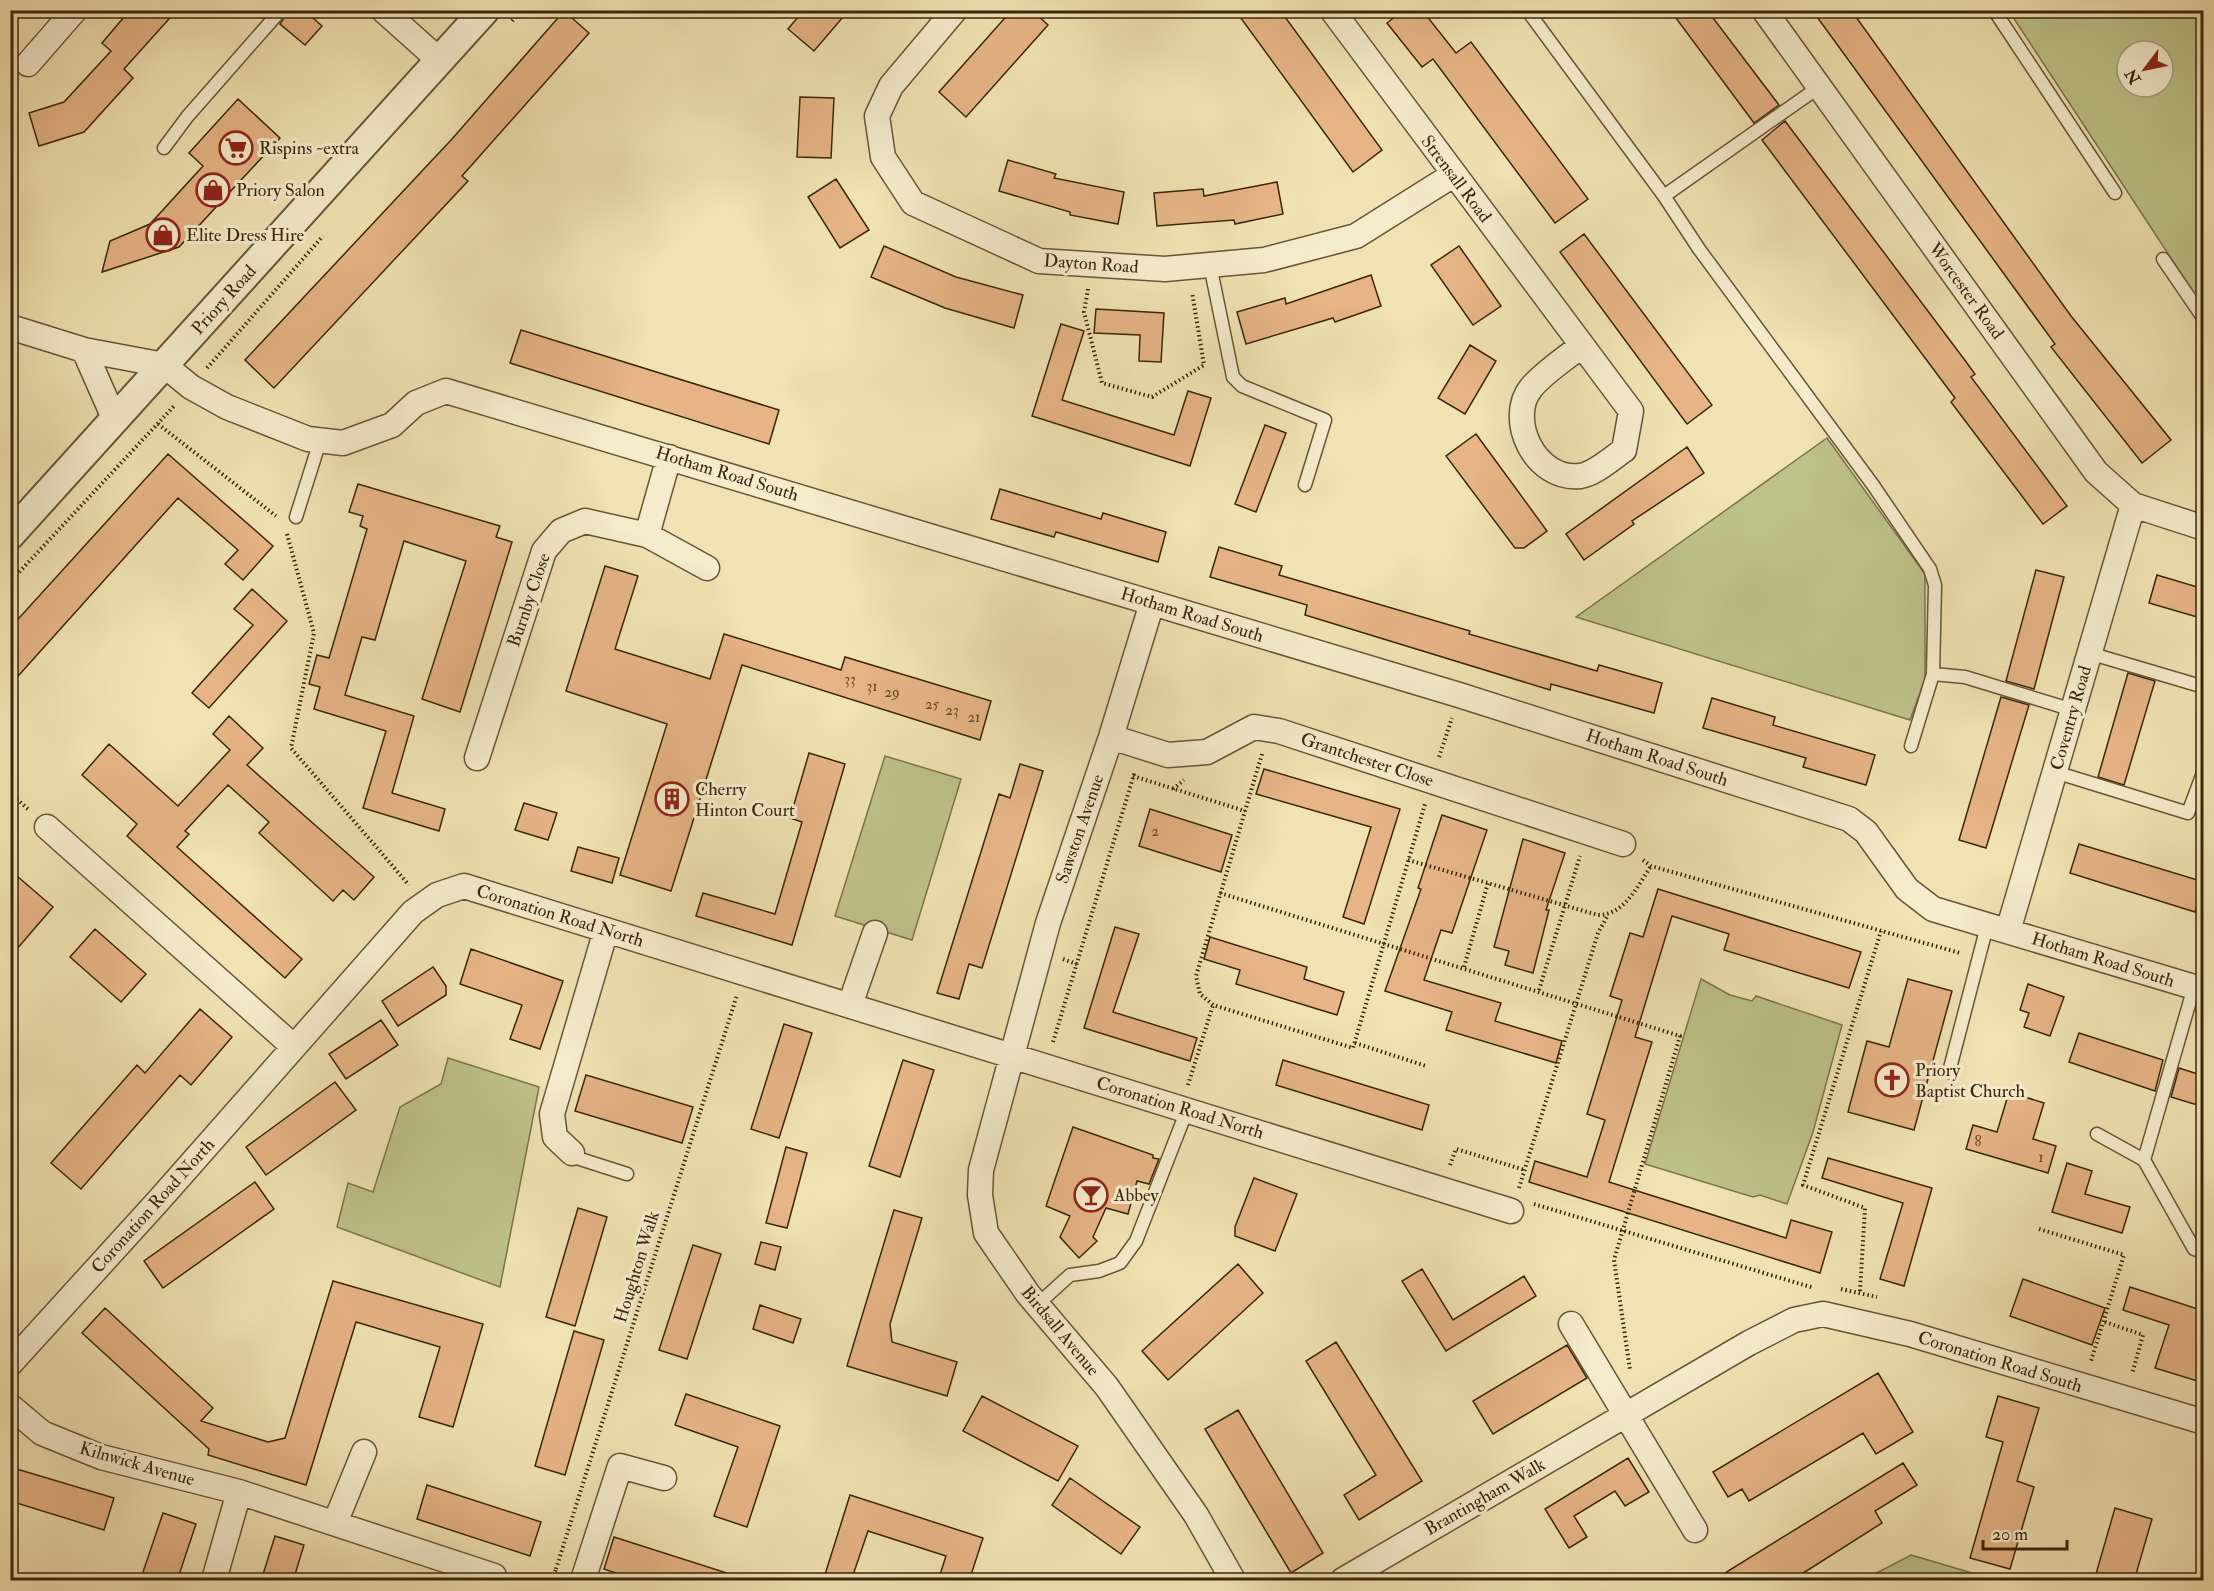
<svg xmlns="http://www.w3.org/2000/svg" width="2214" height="1591" font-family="'IM FELL Double Pica',serif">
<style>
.green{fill:#bdc289;stroke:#7c744a;stroke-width:1.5;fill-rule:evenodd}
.building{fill:#e6b485;stroke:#3a260b;stroke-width:1.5}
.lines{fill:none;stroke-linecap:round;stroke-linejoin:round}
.service-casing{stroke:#685535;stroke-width:15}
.minor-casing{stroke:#685535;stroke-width:27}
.tertiary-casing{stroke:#685535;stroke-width:32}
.path{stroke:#3a260b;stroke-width:4;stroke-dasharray:1.5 3;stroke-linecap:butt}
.service{stroke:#f5eccd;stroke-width:12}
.minor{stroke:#f5eccd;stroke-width:24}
.tertiary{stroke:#f5eccd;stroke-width:28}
.labels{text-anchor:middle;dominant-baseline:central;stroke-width:6;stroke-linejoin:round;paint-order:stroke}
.number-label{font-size:15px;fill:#654a2a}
.poi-label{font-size:18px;fill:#3a260b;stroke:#f5eccd;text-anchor:start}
.street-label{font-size:18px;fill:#3a260b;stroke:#f5eccd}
</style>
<rect width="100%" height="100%" fill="#f0e2b2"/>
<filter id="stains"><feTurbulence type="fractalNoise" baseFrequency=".00333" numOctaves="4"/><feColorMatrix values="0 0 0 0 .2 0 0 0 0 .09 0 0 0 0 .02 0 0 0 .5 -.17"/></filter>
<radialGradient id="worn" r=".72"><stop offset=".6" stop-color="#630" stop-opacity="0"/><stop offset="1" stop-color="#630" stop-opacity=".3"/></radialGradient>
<path class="green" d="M 2009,11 L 2203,11 L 2203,307 ZM 2127,51 L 2163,51 L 2163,87 L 2127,87 Z
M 1827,438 L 1925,574 L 1925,679 L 1910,720 L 1576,617 Z
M 885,756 L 961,779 L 912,940 L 835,916 Z
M 1701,979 L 1730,995 L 1752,1001 L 1756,996 L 1842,1025 L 1813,1132 L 1787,1204 L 1760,1195 L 1753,1197 L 1645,1164 Z
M 448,1058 L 539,1087 L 500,1287 L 337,1227 L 348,1183 L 373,1192 L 400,1107 L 441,1084 Z
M 1911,1555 L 1996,1580 L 1863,1580 Z"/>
<path class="building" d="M 130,10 L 177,10 L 124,69 L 133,78 L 84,132 L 39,146 L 29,113 L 64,102 L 111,51 L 102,43 Z
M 289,10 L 304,10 L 322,26 L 305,45 L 280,24 Z
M 804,10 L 849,10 L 814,51 L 788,29 Z
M 1012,10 L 1032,10 L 1048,25 L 966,117 L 939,92 Z
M 1235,10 L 1280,10 L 1382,150 L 1353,172 Z
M 1403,10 L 1422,10 L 1456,53 L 1471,42 L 1588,199 L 1555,223 L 1433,59 L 1422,67 L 1387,23 Z
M 1670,10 L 1707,10 L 1779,105 L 1754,123 Z
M 1812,10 L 1851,10 L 2071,316 L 2171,440 L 2142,463 L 2051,347 L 2055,344 Z
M 564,11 L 589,33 L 462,176 L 468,181 L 274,388 L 245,360 L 452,139 Z
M 800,97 L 834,98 L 831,158 L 797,157 Z
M 238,99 L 280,138 L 179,247 L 102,272 L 110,241 L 150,224 L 203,166 L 189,153 Z
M 1785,121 L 1964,359 L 1975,374 L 1971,377 L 2067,506 L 2043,524 L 1951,402 L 1955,398 L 1762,140 Z
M 1008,160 L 1056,174 L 1054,178 L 1124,192 L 1118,224 L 1070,215 L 1070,212 L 999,191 Z
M 836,179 L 869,230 L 840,248 L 808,197 Z
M 1277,182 L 1283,214 L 1235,224 L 1234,220 L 1157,226 L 1154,193 L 1203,189 L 1204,196 Z
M 1584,234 L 1712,405 L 1687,424 L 1560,252 Z
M 884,246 L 956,277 L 1023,295 L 1014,328 L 945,308 L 871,277 Z
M 1459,246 L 1501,306 L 1473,325 L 1431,265 Z
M 1371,275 L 1381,306 L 1335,322 L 1333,318 L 1246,344 L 1237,312 L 1285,298 L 1286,304 Z
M 1096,309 L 1164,313 L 1161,362 L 1139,361 L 1140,335 L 1094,333 Z
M 1061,324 L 1084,331 L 1062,400 L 1174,435 L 1188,391 L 1211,398 L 1190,466 L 1032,416 Z
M 521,330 L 779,410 L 769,444 L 510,363 Z
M 1470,345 L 1496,361 L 1465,414 L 1438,398 Z
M 1265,425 L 1286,433 L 1256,512 L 1235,504 Z
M 1476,434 L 1547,531 L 1524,548 L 1515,548 L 1446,456 Z
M 1687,447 L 1704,473 L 1632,521 L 1634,524 L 1584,560 L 1566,534 Z
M 168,454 L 273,546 L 243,580 L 225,564 L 238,550 L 178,498 L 10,685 L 10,628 Z
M 358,484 L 500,526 L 496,537 L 512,542 L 460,712 L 422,699 L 466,561 L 404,541 L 375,640 L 362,637 L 345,695 L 414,716 L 392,793 L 445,809 L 439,831 L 363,808 L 386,731 L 314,709 L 320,687 L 309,684 L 317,655 L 329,658 L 367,529 L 360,526 L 363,516 L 349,512 Z
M 1000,489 L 1101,519 L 1103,513 L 1166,532 L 1158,562 L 1056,532 L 1054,537 L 991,519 Z
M 1219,547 L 1282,566 L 1279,575 L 1470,631 L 1469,634 L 1597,671 L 1599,665 L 1662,683 L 1654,713 L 1551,684 L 1550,690 L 1305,615 L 1307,605 L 1210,577 Z
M 605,566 L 638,576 L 615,649 L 710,679 L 724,634 L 841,670 L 845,657 L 991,701 L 980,740 L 742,665 L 671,891 L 620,875 L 667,724 L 566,691 Z
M 2036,570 L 2064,577 L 2034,689 L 2006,681 Z
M 2157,575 L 2204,589 L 2204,619 L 2149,603 Z
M 252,589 L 287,621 L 209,708 L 192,693 L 253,625 L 234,609 Z
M 2128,673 L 2155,681 L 2124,785 L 2098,777 Z
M 2001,697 L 2029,705 L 1986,848 L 1959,840 Z
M 1712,698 L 1775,717 L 1773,725 L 1875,755 L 1866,785 L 1803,767 L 1806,758 L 1703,728 Z
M 229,716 L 263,748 L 247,765 L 374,877 L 354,900 L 343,890 L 333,901 L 259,833 L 269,822 L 228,785 L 185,831 L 189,834 L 177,847 L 302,959 L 285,978 L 127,836 L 137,824 L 82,775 L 109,744 L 178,806 L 230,750 L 213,734 Z
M 809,753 L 845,764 L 792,945 L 696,916 L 703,893 L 775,914 L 802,822 L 790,818 Z
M 1020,764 L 1043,771 L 982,968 L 969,964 L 959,999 L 937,993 L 999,794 L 1010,798 Z
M 1264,769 L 1400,809 L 1364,924 L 1343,917 L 1371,827 L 1256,794 Z
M 524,803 L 557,813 L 548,840 L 515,830 Z
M 1150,809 L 1232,835 L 1221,872 L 1139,846 Z
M 1442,815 L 1487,830 L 1452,933 L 1441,930 L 1424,980 L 1501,1003 L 1495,1021 L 1562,1041 L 1556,1063 L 1446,1030 L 1452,1012 L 1385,991 L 1421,889 L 1418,888 Z
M 1523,839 L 1565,853 L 1546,910 L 1549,910 L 1533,973 L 1505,965 L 1509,951 L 1494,947 Z
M 2079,844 L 2204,882 L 2195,912 L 2070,873 Z
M 578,847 L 619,858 L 612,883 L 571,871 Z
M 10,870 L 53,907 L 10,957 Z
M 1658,889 L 1861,952 L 1849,988 L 1724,950 L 1729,934 L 1672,916 L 1635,1037 L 1652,1042 L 1609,1182 L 1786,1238 L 1791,1220 L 1832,1232 L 1820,1273 L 1529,1182 L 1535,1161 L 1587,1177 L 1605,1120 L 1587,1114 L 1622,1000 L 1610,996 L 1630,933 L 1643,937 Z
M 1115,927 L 1139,934 L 1113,1012 L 1197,1038 L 1190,1061 L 1084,1028 Z
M 95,929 L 146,974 L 121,1002 L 70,957 Z
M 1210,937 L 1307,967 L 1304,979 L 1344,992 L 1337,1015 L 1236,984 L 1240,970 L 1204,959 Z
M 471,949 L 563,981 L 540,1049 L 510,1039 L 522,1005 L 460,984 Z
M 433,967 L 446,986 L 446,995 L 398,1026 L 382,1001 Z
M 1908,979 L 1952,991 L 1914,1130 L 1848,1112 L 1867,1041 L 1889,1047 Z
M 2028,984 L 2064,997 L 2050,1036 L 2024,1027 L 2029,1013 L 2020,1010 Z
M 200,1009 L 232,1037 L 191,1085 L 180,1075 L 81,1189 L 51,1163 L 137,1065 L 145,1073 Z
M 381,1020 L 398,1045 L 346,1079 L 329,1054 Z
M 784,1024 L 812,1033 L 779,1138 L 751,1129 Z
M 2079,1033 L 2163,1060 L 2155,1091 L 2069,1062 Z
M 903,1060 L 934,1070 L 900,1177 L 869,1166 Z
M 1283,1060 L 1429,1105 L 1422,1130 L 1276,1085 Z
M 2179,1068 L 2204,1076 L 2204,1107 L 2171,1097 Z
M 586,1075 L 693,1107 L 682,1143 L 575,1111 Z
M 335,1082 L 356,1110 L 266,1175 L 246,1147 Z
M 2009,1092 L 2044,1103 L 2033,1139 L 2056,1146 L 2048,1173 L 1966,1149 L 1973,1125 L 1997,1132 Z
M 1073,1127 L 1153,1155 L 1153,1158 L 1159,1159 L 1149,1184 L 1137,1181 L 1128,1214 L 1106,1208 L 1093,1237 L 1097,1241 L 1079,1258 L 1060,1237 L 1070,1216 L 1046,1206 Z
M 786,1147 L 807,1153 L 787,1228 L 766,1223 Z
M 1828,1158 L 1932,1188 L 1904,1286 L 1880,1279 L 1903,1203 L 1822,1178 Z
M 2067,1163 L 2092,1171 L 2085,1194 L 2130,1207 L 2122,1233 L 2052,1212 Z
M 1254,1178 L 1297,1194 L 1275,1251 L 1235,1236 L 1235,1227 Z
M 255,1182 L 274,1209 L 163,1288 L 144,1261 Z
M 578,1208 L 607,1217 L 575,1326 L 546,1317 Z
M 894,1210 L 922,1218 L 890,1324 L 892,1342 L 957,1362 L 947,1396 L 847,1366 Z
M 761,1242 L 781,1247 L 775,1270 L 755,1264 Z
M 693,1245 L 721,1254 L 687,1359 L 659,1350 Z
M 1238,1264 L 1263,1293 L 1168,1380 L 1142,1351 Z
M 1422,1269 L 1453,1320 L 1524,1276 L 1536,1296 L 1446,1351 L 1402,1281 Z
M 2023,1279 L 2105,1308 L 2092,1345 L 2010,1316 Z
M 333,1281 L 483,1324 L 453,1427 L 419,1417 L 440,1347 L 356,1322 L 306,1485 L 208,1455 L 209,1449 L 82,1333 L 105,1308 L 213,1408 L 201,1421 L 268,1442 L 285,1438 Z
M 2130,1287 L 2204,1311 L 2204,1383 L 2155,1368 L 2169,1325 L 2123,1310 Z
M 760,1305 L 801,1319 L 793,1343 L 753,1329 Z
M 574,1331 L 604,1340 L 565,1475 L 535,1466 Z
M 1336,1342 L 1422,1481 L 1359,1520 L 1344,1495 L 1376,1475 L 1306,1361 Z
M 1567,1345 L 1587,1378 L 1493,1434 L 1473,1401 Z
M 1878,1373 L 1913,1432 L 1876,1454 L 1863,1433 L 1749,1501 L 1742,1489 L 1728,1497 L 1713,1472 Z
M 686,1394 L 780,1426 L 747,1527 L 714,1516 L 738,1447 L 675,1425 Z
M 982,1396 L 1078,1446 L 1058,1481 L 963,1431 Z
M 1998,1396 L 2039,1408 L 2017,1481 L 2034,1487 L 2010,1569 L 1970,1558 L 2003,1442 L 1986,1437 Z
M 1238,1410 L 1323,1553 L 1291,1573 L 1205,1429 Z
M 1628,1458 L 1649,1492 L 1625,1506 L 1615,1491 L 1574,1516 L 1587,1537 L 1569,1548 L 1545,1509 Z
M 1903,1463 L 1917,1485 L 1875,1511 L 1882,1523 L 1808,1570 L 1790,1581 L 1712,1581 Z
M 10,1467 L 114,1498 L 104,1530 L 10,1501 Z
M 1070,1478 L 1140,1527 L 1121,1554 L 1052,1505 Z
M 427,1485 L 541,1522 L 530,1556 L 417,1519 Z
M 850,1495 L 983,1538 L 969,1581 L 938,1581 L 946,1556 L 868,1531 L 851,1581 L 823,1581 Z
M 2115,1508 L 2152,1519 L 2134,1581 L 2094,1581 Z
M 163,1513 L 196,1524 L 177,1581 L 140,1581 Z
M 275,1536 L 304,1545 L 293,1581 L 261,1581 Z
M 614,1537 L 733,1575 L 732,1581 L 639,1581 L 604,1569 Z"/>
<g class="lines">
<defs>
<path id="service" d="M 1527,10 L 1664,196
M 1994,10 L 2115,193
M 1819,87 L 1664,196 L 1699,249 L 1873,485 L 1930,569 L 1935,585 L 1933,674 L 1911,746
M 164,148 L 187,117 L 281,10
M 2163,259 L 2204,319
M 1210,265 L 1233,377 L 1242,386 L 1325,420 L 1305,485
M 296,517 L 320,441
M 2089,653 L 2204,687
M 1933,674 L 1965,677 L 2073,710
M 2055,772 L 2188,813 L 2204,770
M 1949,1072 L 1987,926
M 2097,1134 L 2144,1160 L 2194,1249 L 2204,1252
M 572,1153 L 577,1158 L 627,1174
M 2144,1160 L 2194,987
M 1037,1305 L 1070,1275 L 1099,1271 L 1120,1263 L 1136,1241 L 1187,1110
M 456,1580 L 461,1566"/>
<path id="minor" d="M 383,10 L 440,61
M 955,10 L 891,86 L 877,116 L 883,157 L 913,203 L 1039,261 L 1165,269 L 1264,260 L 1356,236 L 1453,175
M 1332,10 L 1631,411 L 1624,450 C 1612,458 1595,474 1580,476 C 1535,481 1506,419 1531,388 C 1544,372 1565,359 1581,346
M 1764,10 L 2096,472 L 2133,505 L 2204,528
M 28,64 L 75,10
M 10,327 L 84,350 L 164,365 L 191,387 L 227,407 L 308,439 L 343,443 L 392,425 L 416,403 L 446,391 L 1459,695 L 1849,819 L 1866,832 L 1907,889 L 1933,909 L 2204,990
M 84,350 L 114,418
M 647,535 L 669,457
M 1152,603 L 1111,737 L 1048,923 L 981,1170 L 980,1195 L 986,1233 L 1028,1294 L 1107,1387 L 1196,1515 L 1233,1580
M 1111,737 L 1168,755 L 1207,752 L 1254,727 L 1279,731 L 1623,844
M 477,758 L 544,551 L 561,531 L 585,521 L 647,535 L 707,568
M 47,827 L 294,1047
M 2008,931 L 2133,505
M 850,1005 L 875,933
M 572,1153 L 555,1137 L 552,1114 L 606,930
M 1571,1324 L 1695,1530
M 10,1364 L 160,1199 L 413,912 L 437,895 L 464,886 L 1511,1211
M 10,1406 L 42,1433 L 101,1457 L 239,1492 L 494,1576
M 335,1523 L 364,1452
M 214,1580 L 239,1492
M 583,1580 L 620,1466 L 664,1478
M 1343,1580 L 1749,1343 L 1794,1320 L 1823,1314 L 1910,1334 L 2204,1422"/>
<path id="tertiary" d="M 10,535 L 485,10"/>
</defs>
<use href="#service" class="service-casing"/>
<use href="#minor" class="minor-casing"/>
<use href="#tertiary" class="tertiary-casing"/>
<path class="path" d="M 512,21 L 522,10
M 1088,289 L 1084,312 L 1102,383 L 1152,397 L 1204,365 L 1192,292
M 207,368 L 323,236
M 158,424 L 276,516
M 287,534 L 314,633 L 291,748 L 409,885
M 10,582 L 175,405
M 1262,754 L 1196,976 L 1200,994 L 1213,1005 L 1353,1048 L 1425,804
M 1439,757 L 1452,718
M 1133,776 L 1245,811
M 1173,789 L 1184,780
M 10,793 L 29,810
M 1408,860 L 1598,915 C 1625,915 1638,885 1651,866
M 1643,860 L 1651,866 L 1960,953
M 1220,893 L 1680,1036 L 1614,1260 L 1630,1370
M 1063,959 L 1077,964
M 1464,967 L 1488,883
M 1539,990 L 1580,856
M 1053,1042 L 1135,771
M 1355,1043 L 1426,1066
M 1188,1085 L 1213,1005
M 1450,1165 L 1456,1149 L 1525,1170
M 1519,1188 L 1598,933 L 1608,915
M 1534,1204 L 1814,1288
M 2039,1229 L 2124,1255 L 2091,1361
M 1841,1289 L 1877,1297
M 1860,1291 L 1865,1208 L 1803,1185 L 1881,931
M 2105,1322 L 2143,1335 L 2132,1374
M 556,1569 L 737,995
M 552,1580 L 556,1569"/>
<use href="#service" class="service"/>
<use href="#minor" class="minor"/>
<use href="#tertiary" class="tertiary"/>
</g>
<defs>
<symbol id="supermarket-ring" viewBox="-11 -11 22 22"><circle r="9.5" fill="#f5eccd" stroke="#8f2418" stroke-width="1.5"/><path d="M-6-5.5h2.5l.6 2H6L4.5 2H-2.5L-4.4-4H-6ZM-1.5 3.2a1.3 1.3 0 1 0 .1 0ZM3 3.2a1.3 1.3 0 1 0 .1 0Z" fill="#8f2418"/></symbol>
<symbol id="shop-ring" viewBox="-11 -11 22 22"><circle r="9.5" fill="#f5eccd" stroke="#8f2418" stroke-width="1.5"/><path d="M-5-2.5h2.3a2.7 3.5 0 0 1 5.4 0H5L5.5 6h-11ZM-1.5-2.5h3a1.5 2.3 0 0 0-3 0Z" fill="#8f2418"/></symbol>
<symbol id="building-ring" viewBox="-11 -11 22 22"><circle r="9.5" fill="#f5eccd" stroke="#8f2418" stroke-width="1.5"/><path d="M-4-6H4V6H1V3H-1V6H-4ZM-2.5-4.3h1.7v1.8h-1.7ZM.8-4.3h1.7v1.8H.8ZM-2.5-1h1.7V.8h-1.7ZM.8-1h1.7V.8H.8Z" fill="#8f2418"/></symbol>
<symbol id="church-ring" viewBox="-11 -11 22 22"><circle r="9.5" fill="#f5eccd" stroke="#8f2418" stroke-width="1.5"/><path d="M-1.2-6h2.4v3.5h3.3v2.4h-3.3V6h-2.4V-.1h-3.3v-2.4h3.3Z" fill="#8f2418"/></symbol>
<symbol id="bar-ring" viewBox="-11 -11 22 22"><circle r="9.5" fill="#f5eccd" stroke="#8f2418" stroke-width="1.5"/><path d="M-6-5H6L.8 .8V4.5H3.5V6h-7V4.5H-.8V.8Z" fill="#8f2418"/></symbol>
</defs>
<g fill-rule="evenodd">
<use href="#supermarket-ring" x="217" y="129" width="38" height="38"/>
<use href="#shop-ring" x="194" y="171" width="38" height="38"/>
<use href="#shop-ring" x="144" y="216" width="38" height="38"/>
<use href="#building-ring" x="653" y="780" width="38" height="38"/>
<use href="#church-ring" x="1873" y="1061" width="38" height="38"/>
<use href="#bar-ring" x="1072" y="1176" width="38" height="38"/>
</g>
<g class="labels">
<g class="number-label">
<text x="850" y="679">33</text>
<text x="872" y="686">31</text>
<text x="892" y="692">29</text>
<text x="932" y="704">25</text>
<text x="952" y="710">23</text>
<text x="974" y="717">21</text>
<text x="1155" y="831">2</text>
<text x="1978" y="1141">8</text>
<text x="2041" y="1157">1</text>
</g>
<g class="poi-label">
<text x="259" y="148">Rispins ~extra</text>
<text x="236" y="190">Priory Salon</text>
<text x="186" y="235">Elite Dress Hire</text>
<text x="695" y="789">Cherry<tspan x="695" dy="21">Hinton Court</tspan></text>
<text x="1915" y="1070">Priory<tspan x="1915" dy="21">Baptist Church</tspan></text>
<text x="1114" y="1195">Abbey</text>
</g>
<g class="street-label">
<text transform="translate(1456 179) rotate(53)">Strensall Road</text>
<text transform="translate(1091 264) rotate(4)">Dayton Road</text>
<text transform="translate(1966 291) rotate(54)">Worcester Road</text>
<text transform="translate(224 300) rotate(-48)">Priory Road</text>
<text transform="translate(727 474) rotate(17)">Hotham Road South</text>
<text transform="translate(529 600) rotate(-71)">Burnby Close</text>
<text transform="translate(1192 615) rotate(17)">Hotham Road South</text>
<text transform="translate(2071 718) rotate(-74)">Coventry Road</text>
<text transform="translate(1657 758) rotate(18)">Hotham Road South</text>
<text transform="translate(1367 760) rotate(18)">Grantchester Close</text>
<text transform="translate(1080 829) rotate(-71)">Sawston Avenue</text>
<text transform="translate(560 916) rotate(17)">Coronation Road North</text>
<text transform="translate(2103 960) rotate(17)">Hotham Road South</text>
<text transform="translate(1180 1108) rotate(17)">Coronation Road North</text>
<text transform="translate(153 1206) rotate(-48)">Coronation Road North</text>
<text transform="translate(637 1267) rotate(-73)">Houghton Walk</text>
<text transform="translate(1060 1331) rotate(50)">Birdsall Avenue</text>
<text transform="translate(2000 1362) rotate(17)">Coronation Road South</text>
<text transform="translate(137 1464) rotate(16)">Kilnwick Avenue</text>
<text transform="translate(1485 1497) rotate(-30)">Brantingham Walk</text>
</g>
</g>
<rect width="2214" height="1591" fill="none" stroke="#f0e2b2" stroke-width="36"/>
<rect x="12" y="12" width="2190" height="1567" fill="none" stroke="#3a260b" stroke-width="3"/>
<rect x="18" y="18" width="2178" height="1555" fill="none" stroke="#3a260b" stroke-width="1.5"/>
<g transform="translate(2145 69) rotate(238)"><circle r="28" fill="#f5eccd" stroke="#aa9d7f" stroke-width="1.5"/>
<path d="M0-4.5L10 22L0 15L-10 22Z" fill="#8f2418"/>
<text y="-9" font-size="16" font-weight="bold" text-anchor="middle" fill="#3a260b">N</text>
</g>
<path d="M1983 1540v9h84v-9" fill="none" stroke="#3a260b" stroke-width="3"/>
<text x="1992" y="1540" font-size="18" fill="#3a260b" stroke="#f5eccd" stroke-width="4.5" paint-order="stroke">20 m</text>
<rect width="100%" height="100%" filter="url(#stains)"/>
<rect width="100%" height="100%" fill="url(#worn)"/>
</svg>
